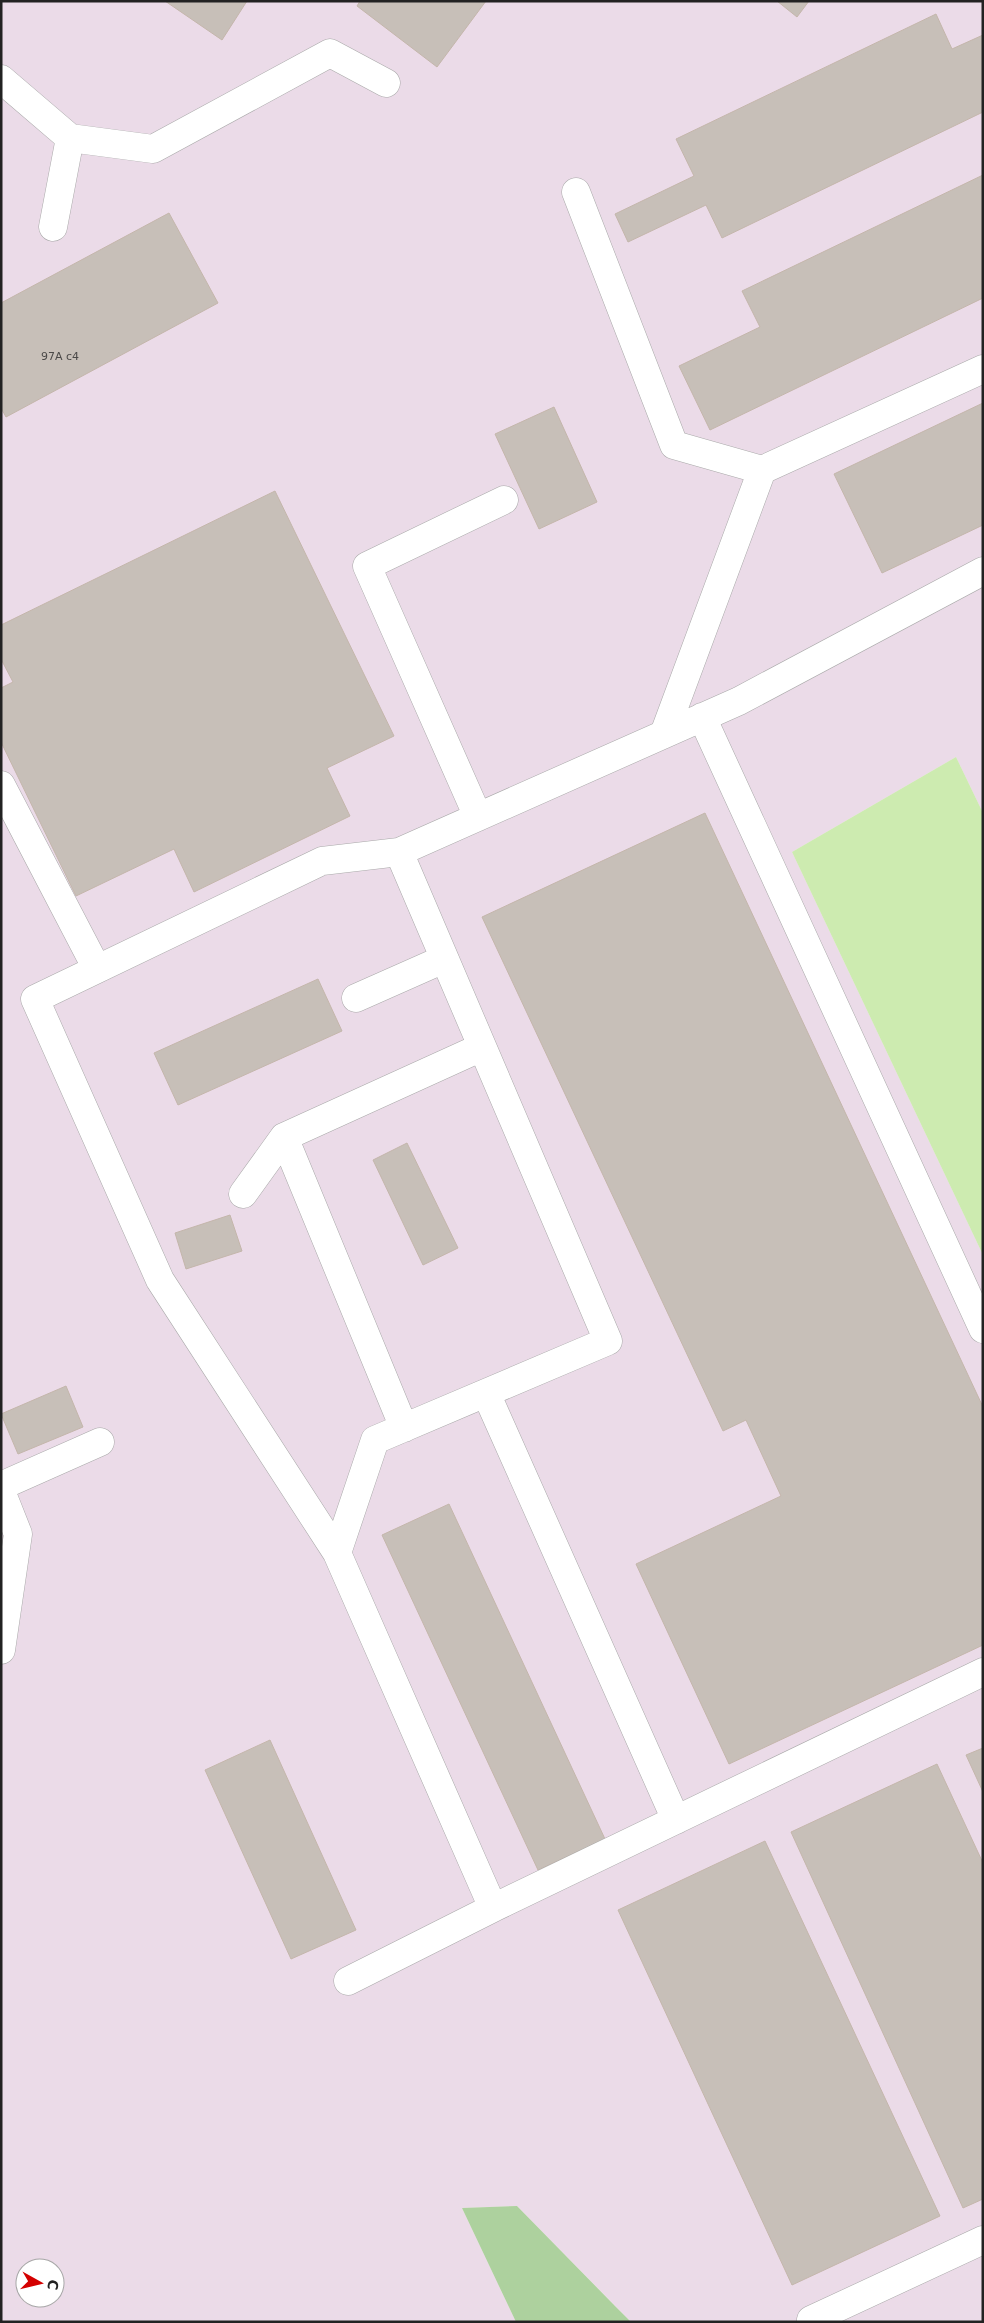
<svg xmlns="http://www.w3.org/2000/svg" width="984" height="2323" font-family="'DejaVu Sans',sans-serif">
<style>
.industrial{fill:#ebdbe8;fill-rule:evenodd}
.grass{fill:#cdebb0}
.forest{fill:#add19e}
.building{fill:#c7bfb8;stroke:#c4b6ab}
.lines{fill:none;stroke-linecap:round;stroke-linejoin:round}
.minor-casing{stroke:#a9a9a9;stroke-width:29}
.minor{stroke:#fff;stroke-width:28}
.labels{text-anchor:middle;dominant-baseline:central;stroke-width:4;stroke-linejoin:round;paint-order:stroke}
.number-label{font-size:11px;fill:#4b4948}
</style>
<rect width="100%" height="100%" fill="#f2efe9"/>
<path class="industrial" d="M 1,1 L 983,1 L 983,813 L 956,757 L 792,852 L 983,1255 L 983,2322 L 631,2322 L 517,2206 L 462,2208 L 516,2322 L 1,2322 ZM 25,2268 L 55,2268 L 55,2298 L 25,2298 Z"/>
<path class="grass" d="M 956,757 L 983,813 L 983,1255 L 792,852 Z"/>
<path class="forest" d="M 517,2206 L 615,2306 L 631,2322 L 516,2322 L 462,2208 Z"/>
<path class="building" d="M 165,1 L 247,1 L 222,40 Z
M 360,1 L 486,1 L 437,67 L 357,6 Z
M 777,1 L 809,1 L 797,17 Z
M 936,14 L 952,49 L 983,35 L 983,112 L 722,238 L 706,205 L 628,242 L 615,214 L 694,176 L 676,139 Z
M 983,175 L 983,298 L 710,430 L 679,366 L 760,327 L 742,291 Z
M 169,213 L 218,303 L 6,417 L 1,408 L 1,303 Z
M 983,403 L 983,525 L 882,573 L 834,474 Z
M 554,407 L 597,502 L 539,529 L 495,434 Z
M 275,491 L 394,736 L 327,768 L 350,816 L 194,892 L 174,849 L 76,896 L 1,742 L 1,688 L 13,682 L 1,659 L 1,625 Z
M 705,813 L 983,1407 L 983,1645 L 729,1764 L 636,1564 L 781,1496 L 746,1420 L 723,1431 L 482,917 Z
M 318,979 L 342,1031 L 178,1105 L 154,1053 Z
M 407,1143 L 458,1248 L 423,1265 L 373,1160 Z
M 230,1215 L 242,1251 L 186,1269 L 175,1233 Z
M 66,1386 L 83,1427 L 18,1454 L 1,1414 Z
M 449,1504 L 605,1839 L 538,1870 L 382,1535 Z
M 270,1740 L 356,1930 L 291,1959 L 205,1770 Z
M 983,1748 L 983,1792 L 966,1755 Z
M 937,1764 L 983,1863 L 983,2199 L 963,2208 L 791,1832 Z
M 765,1841 L 940,2216 L 792,2285 L 618,1910 Z"/>
<g class="lines">
<defs>
<path id="minor" d="M 1,79 L 70,138 L 153,149 L 330,53 L 386,83
M 576,192 L 674,445 L 762,470
M 53,227 L 70,138
M 702,717 L 983,1329
M 664,734 L 762,470 L 983,369
M 1,785 L 97,969
M 478,817 L 367,566 L 504,500
M 399,852 L 608,1341 L 375,1440 L 337,1553 L 493,1908 L 983,1672
M 356,998 L 444,959
M 284,1137 L 404,1428
M 243,1194 L 284,1137 L 482,1047
M 486,1393 L 676,1820
M 1,1486 L 100,1442
M 1,1491 L 18,1534 L 1,1650
M 337,1553 L 160,1280 L 35,999 L 322,861 L 399,852 L 739,701 L 983,571
M 348,1981 L 493,1908
M 811,2320 L 983,2240"/>
</defs>
<use href="#minor" class="minor-casing"/>
<use href="#minor" class="minor"/>
</g>
<g class="labels">
<g class="number-label">
<text x="60" y="356">97А с4</text>
</g>
</g>
<rect width="984" height="2323" fill="none" stroke="#222222" stroke-width="5"/>
<g transform="translate(40 2283) rotate(98)"><circle r="24" fill="#ffffff" stroke="#a7a7a7"/>
<path d="M0-4L9 19L0 12L-9 19Z" fill="#d40000"/>
<text y="-8" font-size="14" font-weight="bold" text-anchor="middle" fill="#222222">С</text>
</g>
</svg>
